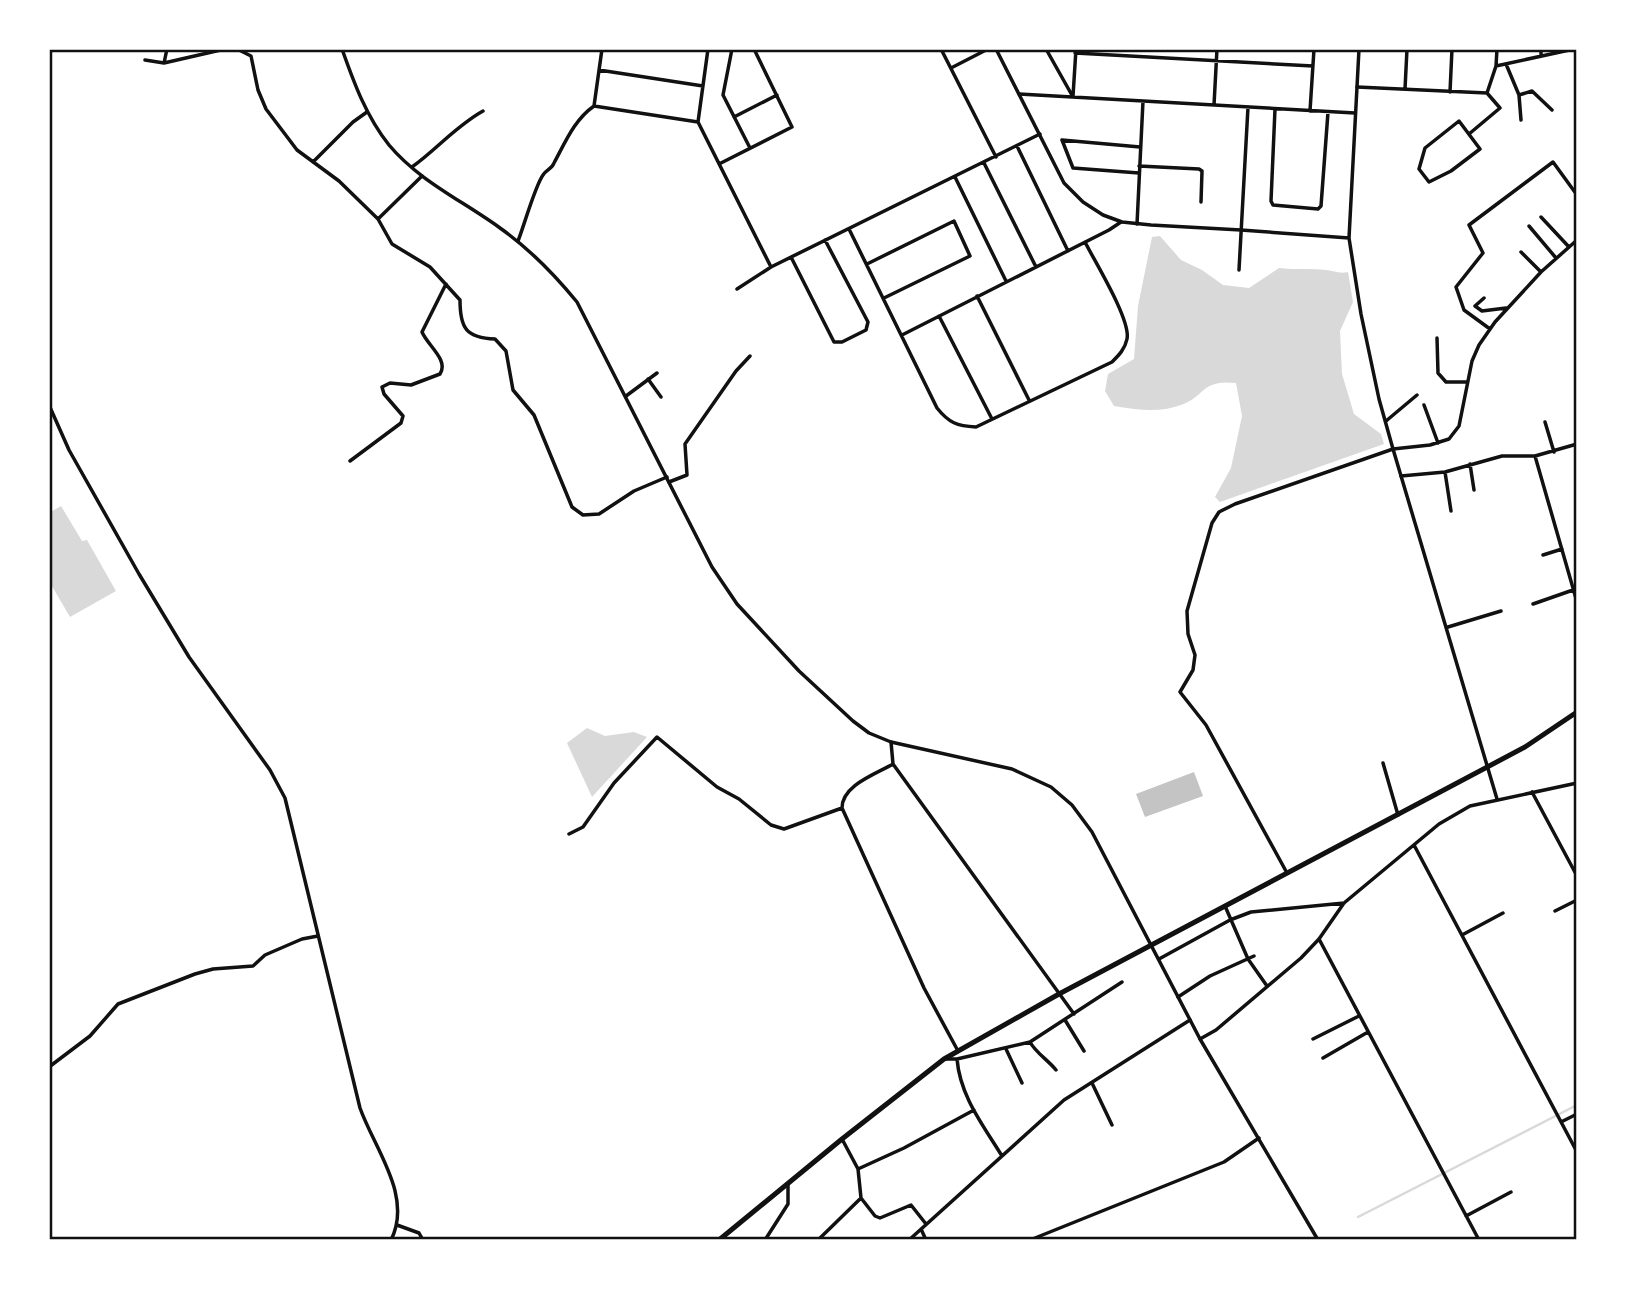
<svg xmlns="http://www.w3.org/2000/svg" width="1626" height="1289" font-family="'Asap Condensed',sans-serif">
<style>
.water{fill:#d9d9d9}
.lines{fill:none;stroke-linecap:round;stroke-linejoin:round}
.stream{stroke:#d9d9d9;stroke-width:2.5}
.building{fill:#c4c4c4}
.minor{stroke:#111;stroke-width:3.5}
.tertiary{stroke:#111;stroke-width:3.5}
.primary{stroke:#111;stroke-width:5}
.neatline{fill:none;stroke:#111;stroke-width:2.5}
</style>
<rect width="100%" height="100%" fill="#fff"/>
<path class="water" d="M 1160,236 L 1181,260 L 1202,270 L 1223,285 L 1249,288 L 1279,268 C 1295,270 1311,268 1326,270 C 1335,271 1339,274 1348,272 L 1353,302 L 1340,331 L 1342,374 L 1354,414 L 1381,434 L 1384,444 L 1220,502 L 1215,497 L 1231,468 L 1242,416 L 1236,383 C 1201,379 1206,396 1181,405 C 1159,413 1137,410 1114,406 L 1105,391 L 1108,374 L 1134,359 L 1138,306 L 1152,237 Z
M 61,506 L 82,541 L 87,540 L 116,591 L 70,617 L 49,581 L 49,513 Z
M 587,728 L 605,736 L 634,732 L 647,737 L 592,797 L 567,743 Z"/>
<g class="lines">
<path class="stream" d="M 1358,1217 L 1577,1105"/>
</g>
<path class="building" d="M 1194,772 L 1203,796 L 1145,817 L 1136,794 Z"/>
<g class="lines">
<path class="minor" d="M 237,49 L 251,56 L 258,90 L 266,109 L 297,150 L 339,181 L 378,219 L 392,244 L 430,267 L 460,300 C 460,328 466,338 495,339 L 506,351 L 513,390 L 534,415 L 572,507 L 583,515 L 599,514 L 634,491 L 667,477
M 708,49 L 698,122 L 771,267
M 732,49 L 723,95 L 750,148
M 941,49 L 996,157
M 1046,49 L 1073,97
M 1075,53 L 1313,66
M 1541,56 L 1541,49
M 145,60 L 164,63 L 225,49
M 164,63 L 167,49
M 1506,64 L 1519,95 L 1532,91 L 1552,110
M 1496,66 L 1574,49
M 951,68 L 988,49
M 599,70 L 703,86
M 1357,87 L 1487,93 L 1496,66 L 1497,49
M 1405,89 L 1407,49
M 1450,92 L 1452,49
M 1019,94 L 1355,113
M 1519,95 L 1521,120
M 1073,96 L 1076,49
M 1214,105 L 1217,49
M 594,106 L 602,49
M 1275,109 L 1271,201 L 1273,205 L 1318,209 L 1321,206 L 1328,112
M 1310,111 L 1314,49
M 734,117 L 777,95
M 1459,121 L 1480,149 L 1451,171 L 1429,182 L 1419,169 L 1425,148 Z
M 1469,134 L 1500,108 L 1487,93
M 1017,146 L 1068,251
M 313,162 L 353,122 L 367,112
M 984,163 L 1036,267
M 719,164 L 792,127 L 754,49
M 1139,166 L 1199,169 L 1202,171 L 1201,202
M 412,167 C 437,149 456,126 483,111
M 1139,173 L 1073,168 L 1062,140 L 1140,147
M 955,177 L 1006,281
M 1541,217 L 1569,247
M 378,219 L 422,176
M 1137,224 L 1143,101
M 1529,226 L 1556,258
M 849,229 L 937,408 C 949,423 957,426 976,427 L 1112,362 C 1119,355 1125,349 1127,339 C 1131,320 1095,262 1085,242
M 518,241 C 524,226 535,186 543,175 C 546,170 552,169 554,163 C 565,143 574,120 594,106 L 698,122
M 1521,252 L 1541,272
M 791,257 L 834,342 L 842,342 L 866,330 L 868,322 L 825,240
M 867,264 L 954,221 L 970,256 L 884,298
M 1239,270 L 1248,107
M 737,289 L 771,267 L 1040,134
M 977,296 L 1029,400
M 1484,298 L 1475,306 L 1482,311 L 1506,308
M 939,316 L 992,419
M 1490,329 L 1464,310 L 1456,287 L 1483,253 L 1469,225 L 1553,162 L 1577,195
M 902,335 L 1109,230 L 1121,222
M 1437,338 L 1438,373 L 1446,382 L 1466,382
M 648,379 L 661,397
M 626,396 L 657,373
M 1424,405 L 1438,443
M 1386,421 L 1417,395
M 1545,422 L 1554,452
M 1535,456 L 1577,602
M 350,461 L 401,423 L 403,416 L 384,394 L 382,387 L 390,383 L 411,385 L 440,374 C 449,360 428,346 422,332 L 446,284
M 1470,464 L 1474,490
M 1445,472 L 1451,511
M 1401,476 L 1445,472 L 1502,456 L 1535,456 L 1577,444
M 669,482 L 687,475 L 685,444 L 736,371 L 750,356
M 1543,555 L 1562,549
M 1533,604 L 1573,590
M 1448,627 L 1501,611
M 891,742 L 893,764 L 1074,1014
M 1383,763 L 1398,815
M 893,764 C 876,774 842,785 842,808 L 924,988 L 958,1051
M 1532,792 L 1577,876
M 569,834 L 583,827 L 614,783 L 657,737 L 717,787 L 739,799 L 771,825 L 784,829 L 842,808
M 1414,845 L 1577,1152
M 1287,873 L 1206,725 L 1180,692 L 1193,670 L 1195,655 L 1188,634 L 1187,611 L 1212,523 L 1219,512 L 1235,504 L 1393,449 L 1430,445 L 1449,439 L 1459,426 L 1472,361 L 1479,345 L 1495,322 L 1541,272 L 1577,240
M 1225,906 L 1248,959 L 1267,986
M 1555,911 L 1577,900
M 1462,935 L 1503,913
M 1319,939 L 1479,1240
M 1159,959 L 1230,920 L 1251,912 L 1344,903
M 1178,997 L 1210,976 L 1254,956
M 1065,1020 L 1084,1051
M 1200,1039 L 1216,1030 L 1301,958 L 1319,939 L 1344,903 L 1439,824 L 1470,806 L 1577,783
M 1313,1039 L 1359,1016
M 1030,1042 C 1036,1053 1048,1060 1056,1070
M 1006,1049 L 1022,1083
M 1323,1058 L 1368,1032
M 945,1059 L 957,1059 L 1030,1042 L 1122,982
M 957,1059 C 960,1096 983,1125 1002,1156
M 49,1067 L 90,1036 L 118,1004 L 195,974 L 213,969 L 253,966 L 265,955 L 302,939 L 318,936
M 1092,1083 L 1112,1125
M 1561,1122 L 1577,1114
M 858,1169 L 904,1148 L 974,1110
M 861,1198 L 875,1216 L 880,1218 L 911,1205 L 926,1224
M 1466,1216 L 1511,1192
M 397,1225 L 419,1233 L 423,1240
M 921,1229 L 926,1240
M 765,1240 L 788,1204 L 788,1184
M 818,1240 L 861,1198 L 858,1169 L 842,1139
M 909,1240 L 1064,1100 L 1190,1020
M 1030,1240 L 1224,1162 L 1259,1138"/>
<path class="tertiary" d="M 342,49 C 354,83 366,116 389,145 C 419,181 463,201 500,228 C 530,249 554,274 577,302 L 712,567 L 737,604 L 799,671 L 853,721 L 869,733 L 891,742 L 1012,769 L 1051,787 L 1072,805 L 1092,832 L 1200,1039 L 1318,1240
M 996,49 L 1064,183 L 1083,202 L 1103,215 L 1122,222 L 1151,225 L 1241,230 L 1349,238
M 1359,49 L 1349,238 L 1361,314 L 1379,399 L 1393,449 L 1497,799
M 49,405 L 69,450 L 139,574 L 189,657 L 270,770 L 285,798 L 360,1108 C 375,1150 413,1196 391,1240"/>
<path class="primary" d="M 719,1240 L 842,1139 L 944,1059 L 1059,994 L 1525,747 L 1577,712"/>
</g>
<rect width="1626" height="1289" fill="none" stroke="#ffffff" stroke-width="102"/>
<rect x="51" y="51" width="1524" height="1187" class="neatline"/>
</svg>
